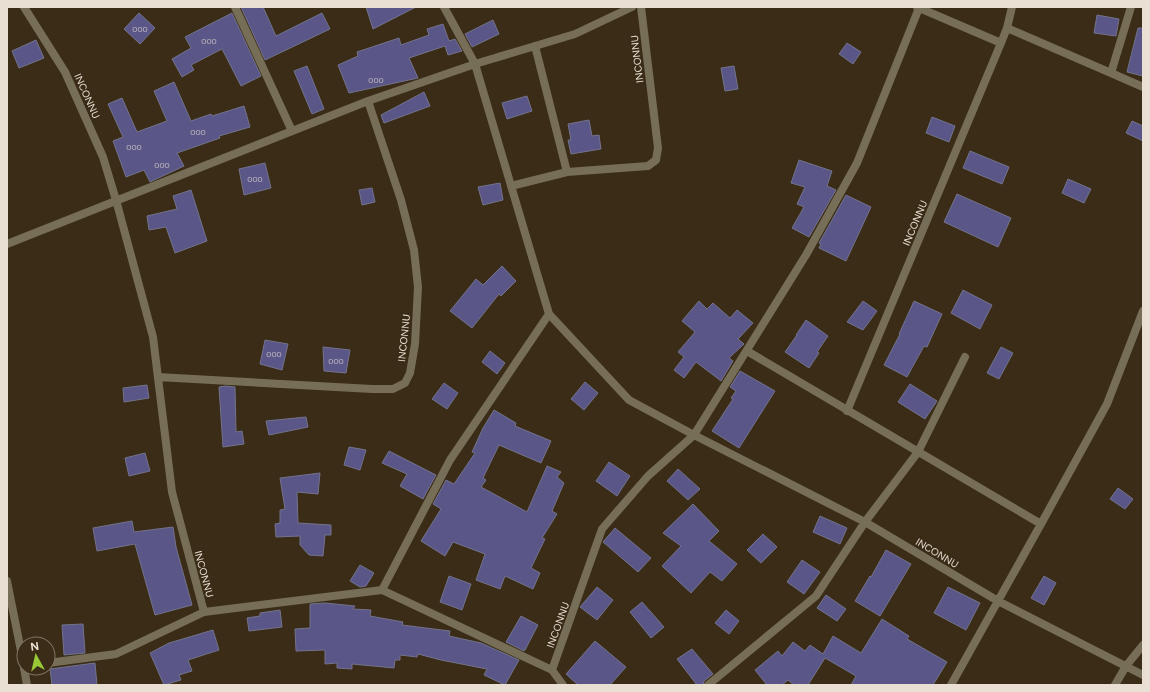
<svg xmlns="http://www.w3.org/2000/svg" width="1150" height="692" font-family="Figtree,sans-serif">
<style>
.building{fill:#5a5687;stroke:#73738c}
.lines{fill:none;stroke-linecap:round;stroke-linejoin:round}
.street{stroke:#776e58;stroke-width:8}
.labels{text-anchor:middle;dominant-baseline:central;stroke-width:3.5;stroke-linejoin:round;paint-order:stroke}
.number-label{font-size:8px;fill:#c5bec0}
.street-label{font-size:10px;fill:#e9e0d3;stroke:#3a2c17}
</style>
<rect width="100%" height="100%" fill="#3a2c17"/>
<path class="building" d="M 241,7 L 263,7 L 276,36 L 322,13 L 330,29 L 265,60 Z
M 366,7 L 416,7 L 373,29 Z
M 139,13 L 155,28 L 140,44 L 124,29 Z
M 232,13 L 261,76 L 241,86 L 222,49 L 191,65 L 194,70 L 182,77 L 172,59 L 191,48 L 185,37 Z
M 1097,15 L 1119,19 L 1116,36 L 1094,33 Z
M 493,20 L 499,34 L 472,47 L 465,34 Z
M 443,24 L 449,41 L 455,39 L 462,51 L 448,55 L 445,46 L 409,58 L 418,78 L 349,93 L 338,65 L 358,56 L 357,52 L 399,38 L 401,45 L 429,35 L 427,29 Z
M 1138,28 L 1143,28 L 1143,76 L 1127,72 Z
M 36,40 L 44,58 L 19,68 L 12,51 Z
M 847,43 L 861,52 L 853,64 L 839,54 Z
M 307,66 L 324,109 L 312,114 L 294,71 Z
M 734,66 L 738,89 L 725,91 L 721,68 Z
M 174,82 L 191,121 L 211,114 L 212,116 L 244,106 L 250,127 L 219,136 L 220,138 L 177,153 L 184,166 L 150,182 L 144,170 L 126,177 L 113,141 L 123,137 L 108,104 L 122,98 L 137,132 L 167,121 L 154,91 Z
M 424,92 L 430,106 L 384,123 L 381,115 Z
M 527,96 L 532,111 L 507,119 L 502,103 Z
M 932,117 L 955,126 L 949,142 L 926,133 Z
M 589,120 L 592,136 L 599,135 L 601,149 L 571,154 L 568,140 L 571,140 L 568,124 Z
M 1132,121 L 1143,126 L 1143,141 L 1126,133 Z
M 970,151 L 1009,167 L 1002,184 L 963,168 Z
M 799,160 L 832,171 L 827,186 L 836,190 L 809,237 L 792,228 L 804,207 L 797,204 L 805,187 L 791,183 Z
M 265,163 L 271,188 L 244,195 L 239,169 Z
M 1068,179 L 1091,189 L 1084,203 L 1062,193 Z
M 500,183 L 503,200 L 483,205 L 478,187 Z
M 372,188 L 375,202 L 362,205 L 359,190 Z
M 191,190 L 207,241 L 175,253 L 166,227 L 149,230 L 147,216 L 177,209 L 173,196 Z
M 957,194 L 1011,218 L 998,247 L 944,222 Z
M 846,195 L 871,207 L 846,261 L 819,248 L 821,244 L 819,243 Z
M 502,266 L 516,281 L 501,296 L 499,294 L 472,328 L 450,311 L 476,279 L 483,285 Z
M 963,290 L 992,305 L 980,329 L 951,313 Z
M 699,301 L 707,309 L 713,303 L 730,318 L 737,310 L 753,323 L 738,339 L 744,344 L 729,358 L 733,361 L 721,381 L 696,362 L 684,378 L 674,370 L 684,357 L 678,352 L 695,332 L 682,321 Z
M 863,301 L 877,311 L 863,330 L 847,322 Z
M 914,301 L 942,314 L 927,347 L 924,346 L 907,377 L 884,365 L 900,334 L 899,334 Z
M 806,320 L 828,336 L 817,352 L 819,353 L 809,368 L 785,352 L 797,335 L 796,335 Z
M 265,340 L 288,344 L 282,370 L 260,364 Z
M 323,347 L 350,350 L 346,373 L 324,371 Z
M 1001,347 L 1013,353 L 999,379 L 987,373 Z
M 490,351 L 505,363 L 497,374 L 482,362 Z
M 740,371 L 775,391 L 739,448 L 712,431 L 733,399 L 731,398 L 736,391 L 730,387 Z
M 585,382 L 598,393 L 584,410 L 571,399 Z
M 444,383 L 458,393 L 447,409 L 432,399 Z
M 910,384 L 937,401 L 925,419 L 898,402 Z
M 147,385 L 149,398 L 124,402 L 123,388 Z
M 226,386 L 235,387 L 236,432 L 242,431 L 244,444 L 223,447 L 219,387 Z
M 494,410 L 516,423 L 515,426 L 551,441 L 541,463 L 499,445 L 483,478 L 486,480 L 481,487 L 527,512 L 547,466 L 561,472 L 557,477 L 564,483 L 552,511 L 557,514 L 542,538 L 545,539 L 531,568 L 540,573 L 533,589 L 505,576 L 500,589 L 476,580 L 485,554 L 453,542 L 445,556 L 421,541 L 441,509 L 433,504 L 446,480 L 454,484 L 475,453 L 472,452 L 483,428 Z
M 306,417 L 308,427 L 269,435 L 266,421 Z
M 349,447 L 366,450 L 360,470 L 344,465 Z
M 389,451 L 436,475 L 423,499 L 400,486 L 407,474 L 382,463 Z
M 145,453 L 150,471 L 129,476 L 125,458 Z
M 609,462 L 630,476 L 617,496 L 596,481 Z
M 678,469 L 700,489 L 688,500 L 667,481 Z
M 320,473 L 318,494 L 297,492 L 298,523 L 331,525 L 331,535 L 325,535 L 323,556 L 309,555 L 300,545 L 300,536 L 276,537 L 275,524 L 280,523 L 280,510 L 285,509 L 280,478 Z
M 1118,488 L 1133,499 L 1125,509 L 1110,499 Z
M 693,504 L 719,531 L 709,541 L 737,564 L 722,581 L 710,572 L 691,593 L 662,566 L 681,546 L 663,533 Z
M 820,516 L 847,528 L 840,544 L 813,532 Z
M 132,521 L 134,532 L 173,527 L 176,547 L 192,605 L 155,615 L 135,544 L 97,551 L 93,528 Z
M 615,528 L 651,558 L 638,572 L 603,542 Z
M 763,534 L 777,547 L 761,563 L 747,550 Z
M 886,550 L 911,564 L 880,616 L 855,601 L 870,576 L 871,577 Z
M 802,560 L 820,572 L 804,594 L 787,582 Z
M 360,565 L 374,573 L 366,586 L 360,587 L 350,581 Z
M 449,576 L 471,584 L 462,610 L 440,602 Z
M 1044,576 L 1056,583 L 1044,605 L 1031,598 Z
M 597,587 L 613,600 L 597,620 L 580,607 Z
M 948,587 L 980,603 L 966,630 L 934,613 Z
M 826,595 L 846,609 L 837,621 L 817,608 Z
M 642,602 L 664,627 L 651,638 L 630,612 Z
M 325,603 L 355,606 L 353,609 L 371,610 L 370,616 L 403,622 L 402,625 L 450,631 L 449,636 L 481,643 L 519,660 L 505,685 L 484,675 L 487,669 L 441,660 L 418,654 L 417,657 L 400,655 L 400,660 L 395,660 L 394,668 L 352,664 L 352,669 L 337,668 L 337,663 L 325,664 L 325,650 L 296,651 L 295,629 L 310,628 L 310,604 Z
M 280,610 L 282,627 L 249,631 L 247,618 L 260,616 L 260,613 Z
M 726,610 L 739,621 L 729,634 L 715,623 Z
M 521,616 L 538,625 L 525,650 L 525,649 L 524,651 L 506,642 Z
M 882,619 L 909,636 L 907,639 L 947,662 L 933,685 L 851,685 L 856,676 L 825,658 L 808,685 L 794,685 L 788,680 L 782,685 L 767,685 L 755,670 L 778,651 L 782,656 L 793,642 L 805,651 L 810,645 L 823,654 L 833,636 L 861,653 Z
M 83,624 L 85,653 L 64,655 L 62,625 Z
M 213,630 L 219,650 L 188,660 L 192,671 L 179,675 L 181,680 L 164,685 L 150,653 L 169,643 Z
M 595,641 L 626,667 L 610,685 L 578,685 L 566,674 Z
M 692,649 L 713,674 L 704,681 L 703,685 L 697,685 L 677,659 Z
M 95,663 L 97,685 L 52,685 L 50,669 Z"/>
<g class="lines">
<path class="street" d="M 24,7 L 65,72 L 103,157 L 116,200 L 153,337 L 172,492 L 204,612
M 235,7 L 292,131
M 444,7 L 475,64 L 549,314 L 629,400 L 694,435 L 865,522 L 998,601 L 1143,675
M 917,7 L 1001,43
M 1131,7 L 1111,73 L 1143,87
M 1007,28 L 1111,73
M 567,172 L 648,166 L 656,160 L 658,148 L 641,7
M 511,186 L 567,172 L 535,46
M 7,244 L 368,101 L 475,64 L 575,34 L 632,7
M 549,314 L 450,460 L 382,590 L 552,670 L 563,685
M 747,351 L 1041,524
M 158,377 L 372,389 L 393,389 L 405,383 L 410,373 L 415,344 L 418,287 L 414,250 L 401,200 L 368,101
M 847,411 L 1001,43 L 1007,28 L 1012,7
M 7,581 L 24,666
M 48,663 L 116,654 L 204,612 L 382,590
M 24,668 L 27,685
M 552,670 L 602,529 L 648,476 L 694,435 L 806,255 L 857,163 L 919,8
M 708,685 L 816,596 L 865,522 L 918,452 L 965,357
M 951,685 L 1041,524 L 1107,404 L 1143,311
M 1115,685 L 1126,666 L 1143,645"/>
</g>
<g class="labels">
<g class="number-label">
<text x="140" y="29">000</text>
<text x="209" y="41">000</text>
<text x="376" y="80">000</text>
<text x="198" y="132">000</text>
<text x="134" y="147">000</text>
<text x="162" y="165">000</text>
<text x="255" y="179">000</text>
<text x="274" y="354">000</text>
<text x="336" y="361">000</text>
</g>
<g class="street-label">
<text transform="translate(637 59) rotate(-97)">INCONNU</text>
<text transform="translate(87 96) rotate(66)">INCONNU</text>
<text transform="translate(915 223) rotate(-67)">INCONNU</text>
<text transform="translate(404 338) rotate(-84)">INCONNU</text>
<text transform="translate(937 553) rotate(31)">INCONNU</text>
<text transform="translate(204 574) rotate(75)">INCONNU</text>
<text transform="translate(558 625) rotate(-70)">INCONNU</text>
</g>
</g>
<rect width="1150" height="692" fill="none" stroke="#e9e0d3" stroke-width="16"/>
<g transform="translate(36 656) rotate(352)"><circle r="19" fill="#3a2c17" stroke="#807462"/>
<path d="M0-3L7 15L0 10L-7 15Z" fill="#99cb36"/>
<text y="-6" font-size="11" font-weight="bold" text-anchor="middle" fill="#e9e0d3">N</text>
</g>
</svg>
